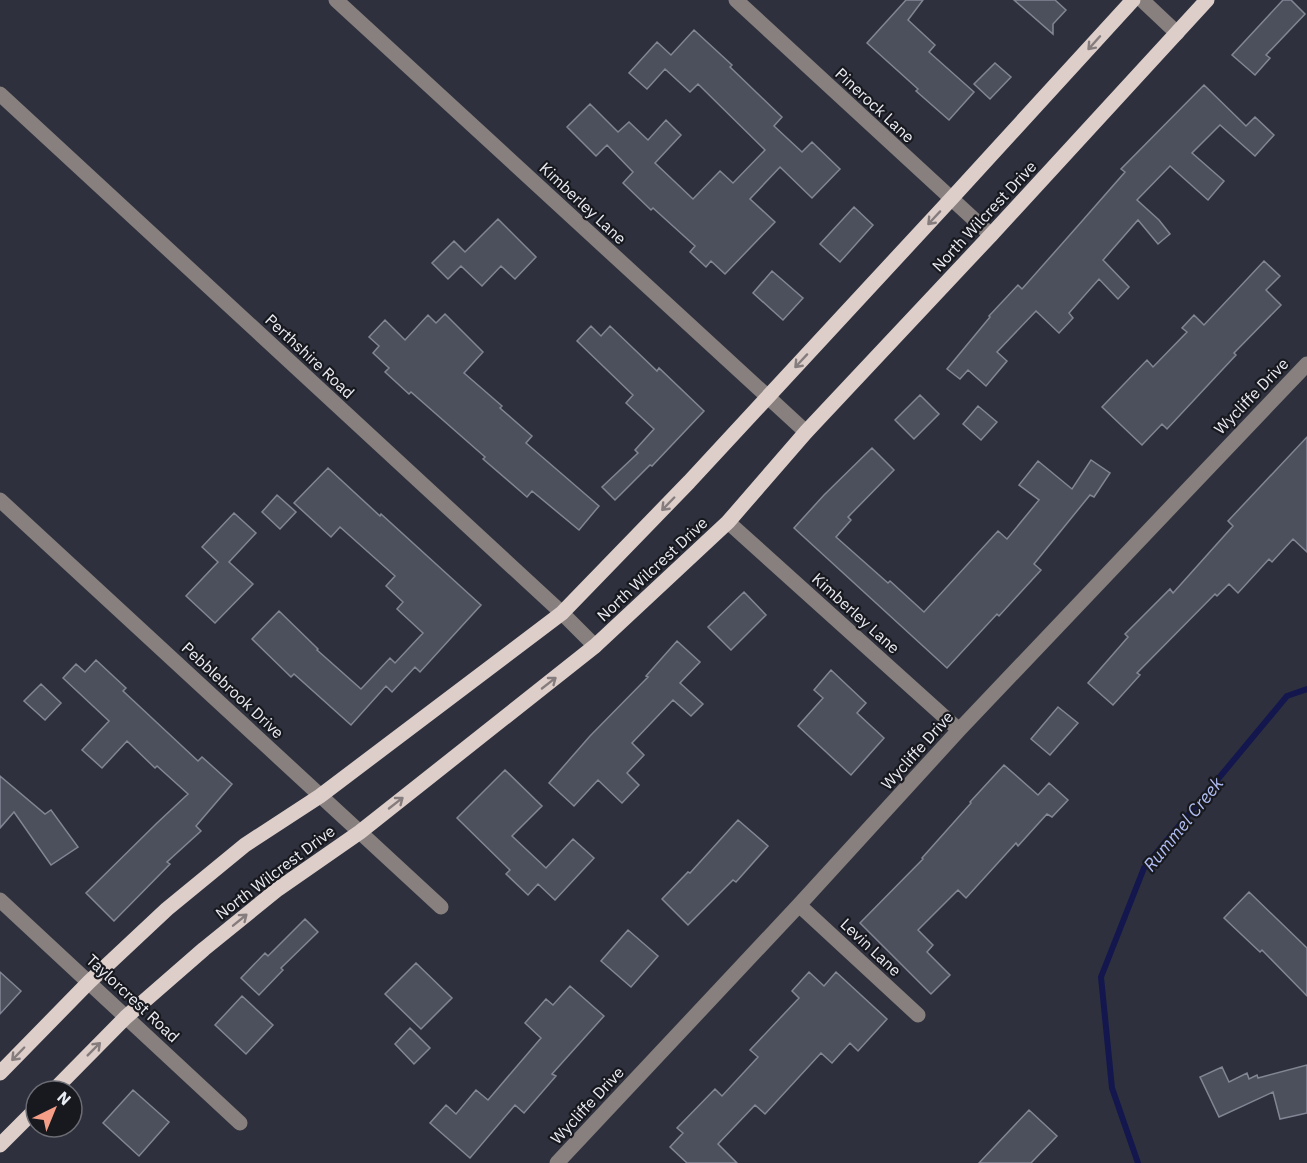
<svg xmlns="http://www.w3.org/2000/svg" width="1307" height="1163" font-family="'IBM Plex Sans',sans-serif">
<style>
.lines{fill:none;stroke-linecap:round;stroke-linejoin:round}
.stream{stroke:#13174e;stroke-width:6}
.building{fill:#4c4f5c;stroke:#828694;stroke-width:1.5}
.minor{stroke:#87807e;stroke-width:15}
.major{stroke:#dececa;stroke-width:15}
.oneway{stroke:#857d7d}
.labels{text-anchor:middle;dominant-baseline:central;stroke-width:4.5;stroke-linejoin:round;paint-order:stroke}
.street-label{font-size:16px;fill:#eaecf4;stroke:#18191f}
.water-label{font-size:18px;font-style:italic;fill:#b1bef4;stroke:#18191f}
</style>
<rect width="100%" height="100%" fill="#2e313d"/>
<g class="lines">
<path class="stream" d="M 1138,1163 L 1112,1088 L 1101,977 L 1144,868 L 1287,696 L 1307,689"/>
</g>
<path class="building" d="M 906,0 L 923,0 L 908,20 L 935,45 L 929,52 L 974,92 L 949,120 L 916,91 L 918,89 L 867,43 Z
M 1014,0 L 1055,0 L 1066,10 L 1053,24 L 1053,34 Z
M 1283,0 L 1291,0 L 1305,14 L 1266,55 L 1270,58 L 1255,75 L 1232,55 Z
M 694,30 L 732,65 L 730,67 L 782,117 L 774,126 L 802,152 L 812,142 L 840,169 L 812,198 L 780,167 L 750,199 L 775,222 L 725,274 L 711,261 L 706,267 L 690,252 L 695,246 L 653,208 L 651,210 L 623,183 L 633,172 L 607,145 L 596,156 L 567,127 L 590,104 L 618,132 L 629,122 L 648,140 L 666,120 L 681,135 L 655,163 L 693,199 L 720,171 L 733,183 L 765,150 L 698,84 L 690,92 L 665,69 L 647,89 L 629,73 L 657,42 L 671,55 Z
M 995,63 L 1011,77 L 990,99 L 974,84 Z
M 1204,85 L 1246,126 L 1255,117 L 1274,135 L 1255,156 L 1220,125 L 1192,153 L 1224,181 L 1208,200 L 1170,166 L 1137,200 L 1159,220 L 1170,234 L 1158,244 L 1138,220 L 1104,259 L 1103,260 L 1129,287 L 1118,299 L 1099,279 L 1069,313 L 1073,318 L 1059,333 L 1036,311 L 997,352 L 1007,361 L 986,386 L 968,370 L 960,379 L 947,369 L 990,317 L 989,316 L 1018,285 L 1022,289 L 1083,220 L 1125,172 L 1121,169 Z
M 854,207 L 873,225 L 840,262 L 820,244 Z
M 498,219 L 536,257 L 515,279 L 501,266 L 482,286 L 461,266 L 448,279 L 432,263 L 454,241 L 465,252 Z
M 1264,261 L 1280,276 L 1266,290 L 1281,305 L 1234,353 L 1236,355 L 1167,429 L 1162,424 L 1142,445 L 1102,407 L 1147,360 L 1153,367 L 1187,332 L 1182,328 L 1194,315 L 1204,325 Z
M 772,271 L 803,298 L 783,320 L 753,293 Z
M 445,314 L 483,352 L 464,373 L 502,406 L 500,408 L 532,436 L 526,443 L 599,506 L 579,530 L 532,491 L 527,497 L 483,459 L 485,457 L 411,392 L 409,394 L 385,372 L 389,368 L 373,353 L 379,346 L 369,337 L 385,320 L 405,340 L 428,315 L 436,323 Z
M 591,326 L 601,336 L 610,326 L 657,371 L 659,368 L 704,411 L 652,466 L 650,465 L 615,500 L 602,487 L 638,453 L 635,450 L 654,429 L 626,403 L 633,395 L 577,341 Z
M 920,395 L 939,414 L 914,439 L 895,420 Z
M 978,406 L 997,422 L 981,440 L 963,424 Z
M 1307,437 L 1307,552 L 1293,539 L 1272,562 L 1269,559 L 1238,593 L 1229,584 L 1217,596 L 1215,594 L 1137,673 L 1140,675 L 1113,705 L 1088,683 L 1128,637 L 1125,634 L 1170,589 L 1173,593 L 1233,526 L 1228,521 Z
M 872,448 L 894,470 L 848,517 L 851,520 L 836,537 L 888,583 L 890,581 L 924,612 L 998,531 L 1007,539 L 1039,500 L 1019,485 L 1038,461 L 1072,489 L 1091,460 L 1110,473 L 1094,497 L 1090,495 L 1034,564 L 1041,570 L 999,616 L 997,614 L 947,668 L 794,528 L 824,495 Z
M 328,468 L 380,516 L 381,514 L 481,605 L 420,672 L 415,667 L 392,692 L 386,686 L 351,725 L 294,674 L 291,677 L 252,639 L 279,611 L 318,649 L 317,650 L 361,689 L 390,658 L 395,663 L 423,633 L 397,609 L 403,602 L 386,586 L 395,576 L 340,527 L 331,537 L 294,503 Z
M 277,495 L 296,512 L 280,529 L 262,512 Z
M 234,513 L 256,533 L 229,562 L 253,584 L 215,623 L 186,596 L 218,562 L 202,547 Z
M 744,592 L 766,615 L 731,650 L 708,627 Z
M 677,641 L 700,662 L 680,683 L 703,704 L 691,716 L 673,700 L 632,743 L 644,755 L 627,773 L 639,785 L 622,803 L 598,780 L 574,806 L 549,783 L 590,736 L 648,677 L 646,676 Z
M 96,660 L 126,688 L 123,691 L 198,761 L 202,757 L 232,784 L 196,826 L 201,831 L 167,862 L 170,864 L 114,921 L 86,893 L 157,823 L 188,794 L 157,766 L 155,768 L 127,741 L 102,768 L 82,750 L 109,721 L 63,678 L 76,664 L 85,672 Z
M 831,670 L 866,703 L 857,713 L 884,738 L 851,775 L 798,726 L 823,698 L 814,690 Z
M 41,684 L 61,703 L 45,720 L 24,701 Z
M 1058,707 L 1078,723 L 1050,755 L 1031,739 Z
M 1004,765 L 1038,795 L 1049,783 L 1068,800 L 1052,817 L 1047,814 L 1018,846 L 1016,843 L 966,898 L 958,890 L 918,930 L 933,945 L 927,952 L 950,975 L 931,994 L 860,923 L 923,859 L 922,858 L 971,803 L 970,802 Z
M 505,770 L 542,806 L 512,836 L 546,868 L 573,839 L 594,858 L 555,900 L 538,884 L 528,895 L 506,874 L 510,870 L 457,818 Z
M 0,776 L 45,814 L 51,810 L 78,847 L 51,865 L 14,812 L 0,828 Z
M 738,820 L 768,846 L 736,882 L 733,880 L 688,925 L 662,899 L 688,872 L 690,873 Z
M 1249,892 L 1307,948 L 1307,996 L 1262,950 L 1260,952 L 1224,918 Z
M 305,919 L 318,932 L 281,968 L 283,970 L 259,995 L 241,978 L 265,953 L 268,956 Z
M 628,930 L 658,956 L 631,987 L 601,961 Z
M 416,963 L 452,998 L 421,1029 L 385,994 Z
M 0,972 L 21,991 L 0,1014 Z
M 809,972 L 824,986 L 836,972 L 887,1019 L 858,1051 L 850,1043 L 832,1063 L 821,1053 L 765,1114 L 755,1105 L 718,1144 L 737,1163 L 687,1163 L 670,1147 L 683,1133 L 677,1128 L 715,1089 L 722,1096 L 758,1057 L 750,1050 L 799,998 L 792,991 Z
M 570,986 L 604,1016 L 552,1074 L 556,1076 L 524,1113 L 515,1105 L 470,1158 L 430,1123 L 446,1105 L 456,1114 L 476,1090 L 488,1100 L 541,1038 L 525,1023 L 546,999 L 553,1005 Z
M 242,996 L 273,1025 L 246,1054 L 215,1025 Z
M 410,1028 L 430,1048 L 414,1064 L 395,1044 Z
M 1307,1065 L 1307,1113 L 1280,1119 L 1273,1092 L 1219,1117 L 1200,1077 L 1222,1067 L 1229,1082 L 1247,1073 L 1249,1079 L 1257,1075 L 1258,1078 Z
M 133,1090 L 169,1122 L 139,1156 L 103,1123 Z
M 1029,1110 L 1057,1136 L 1031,1163 L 979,1163 Z"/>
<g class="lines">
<path class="minor" d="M 336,0 L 806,432
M 736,0 L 991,235
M 1142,0 L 1177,33
M 0,94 L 562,613 L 595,646
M 0,500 L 441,907
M 728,522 L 959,730
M 0,900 L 240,1123
M 799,905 L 918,1015
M 557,1163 L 799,905 L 959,730 L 1307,364"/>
<path class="major" d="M 0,1073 L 89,982 L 167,909 L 245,845 L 320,796 L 562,613 L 689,482 L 951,199 L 1133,0
M 53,1091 L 126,1017 L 204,949 L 278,889 L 360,832 L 595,646 L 728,522 L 806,432 L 991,235 L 1207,0
M 0,1145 L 36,1109"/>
</g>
<defs><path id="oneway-shaft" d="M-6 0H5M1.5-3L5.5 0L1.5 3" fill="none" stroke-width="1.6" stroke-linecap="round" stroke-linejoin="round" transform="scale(1.5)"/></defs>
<g class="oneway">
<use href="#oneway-shaft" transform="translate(1094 43) rotate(132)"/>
<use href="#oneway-shaft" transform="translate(934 218) rotate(133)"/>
<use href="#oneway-shaft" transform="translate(801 361) rotate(133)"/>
<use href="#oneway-shaft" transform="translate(668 504) rotate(134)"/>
<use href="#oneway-shaft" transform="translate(549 683) rotate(-38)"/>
<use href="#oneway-shaft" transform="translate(396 803) rotate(-38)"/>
<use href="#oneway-shaft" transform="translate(240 920) rotate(-39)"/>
<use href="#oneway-shaft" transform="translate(94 1049) rotate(-45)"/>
<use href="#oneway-shaft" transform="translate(18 1054) rotate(134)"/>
</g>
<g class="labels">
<g class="street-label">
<text transform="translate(875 105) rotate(43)">Pinerock Lane</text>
<text transform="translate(583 203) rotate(43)">Kimberley Lane</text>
<text transform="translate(984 216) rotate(-47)">North Wilcrest Drive</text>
<text transform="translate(310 356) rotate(43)">Perthshire Road</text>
<text transform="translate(1251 396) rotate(-46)">Wycliffe Drive</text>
<text transform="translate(652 569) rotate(-43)">North Wilcrest Drive</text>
<text transform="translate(856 613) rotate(42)">Kimberley Lane</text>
<text transform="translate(233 690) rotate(43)">Pebblebrook Drive</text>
<text transform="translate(917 750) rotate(-48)">Wycliffe Drive</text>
<text transform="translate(275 872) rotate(-37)">North Wilcrest Drive</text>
<text transform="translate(871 947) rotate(43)">Levin Lane</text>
<text transform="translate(133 998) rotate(43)">Taylorcrest Road</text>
<text transform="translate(587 1105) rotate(-47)">Wycliffe Drive</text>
</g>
<g class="water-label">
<text transform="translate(1183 824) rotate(-51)">Rummel Creek</text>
</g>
</g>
<g transform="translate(54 1109) rotate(43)"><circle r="28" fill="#18191f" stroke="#6c6d74" stroke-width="1.5"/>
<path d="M0-4.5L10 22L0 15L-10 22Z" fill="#f49e88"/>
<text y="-9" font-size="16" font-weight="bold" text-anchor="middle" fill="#eaecf4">N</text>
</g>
</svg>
